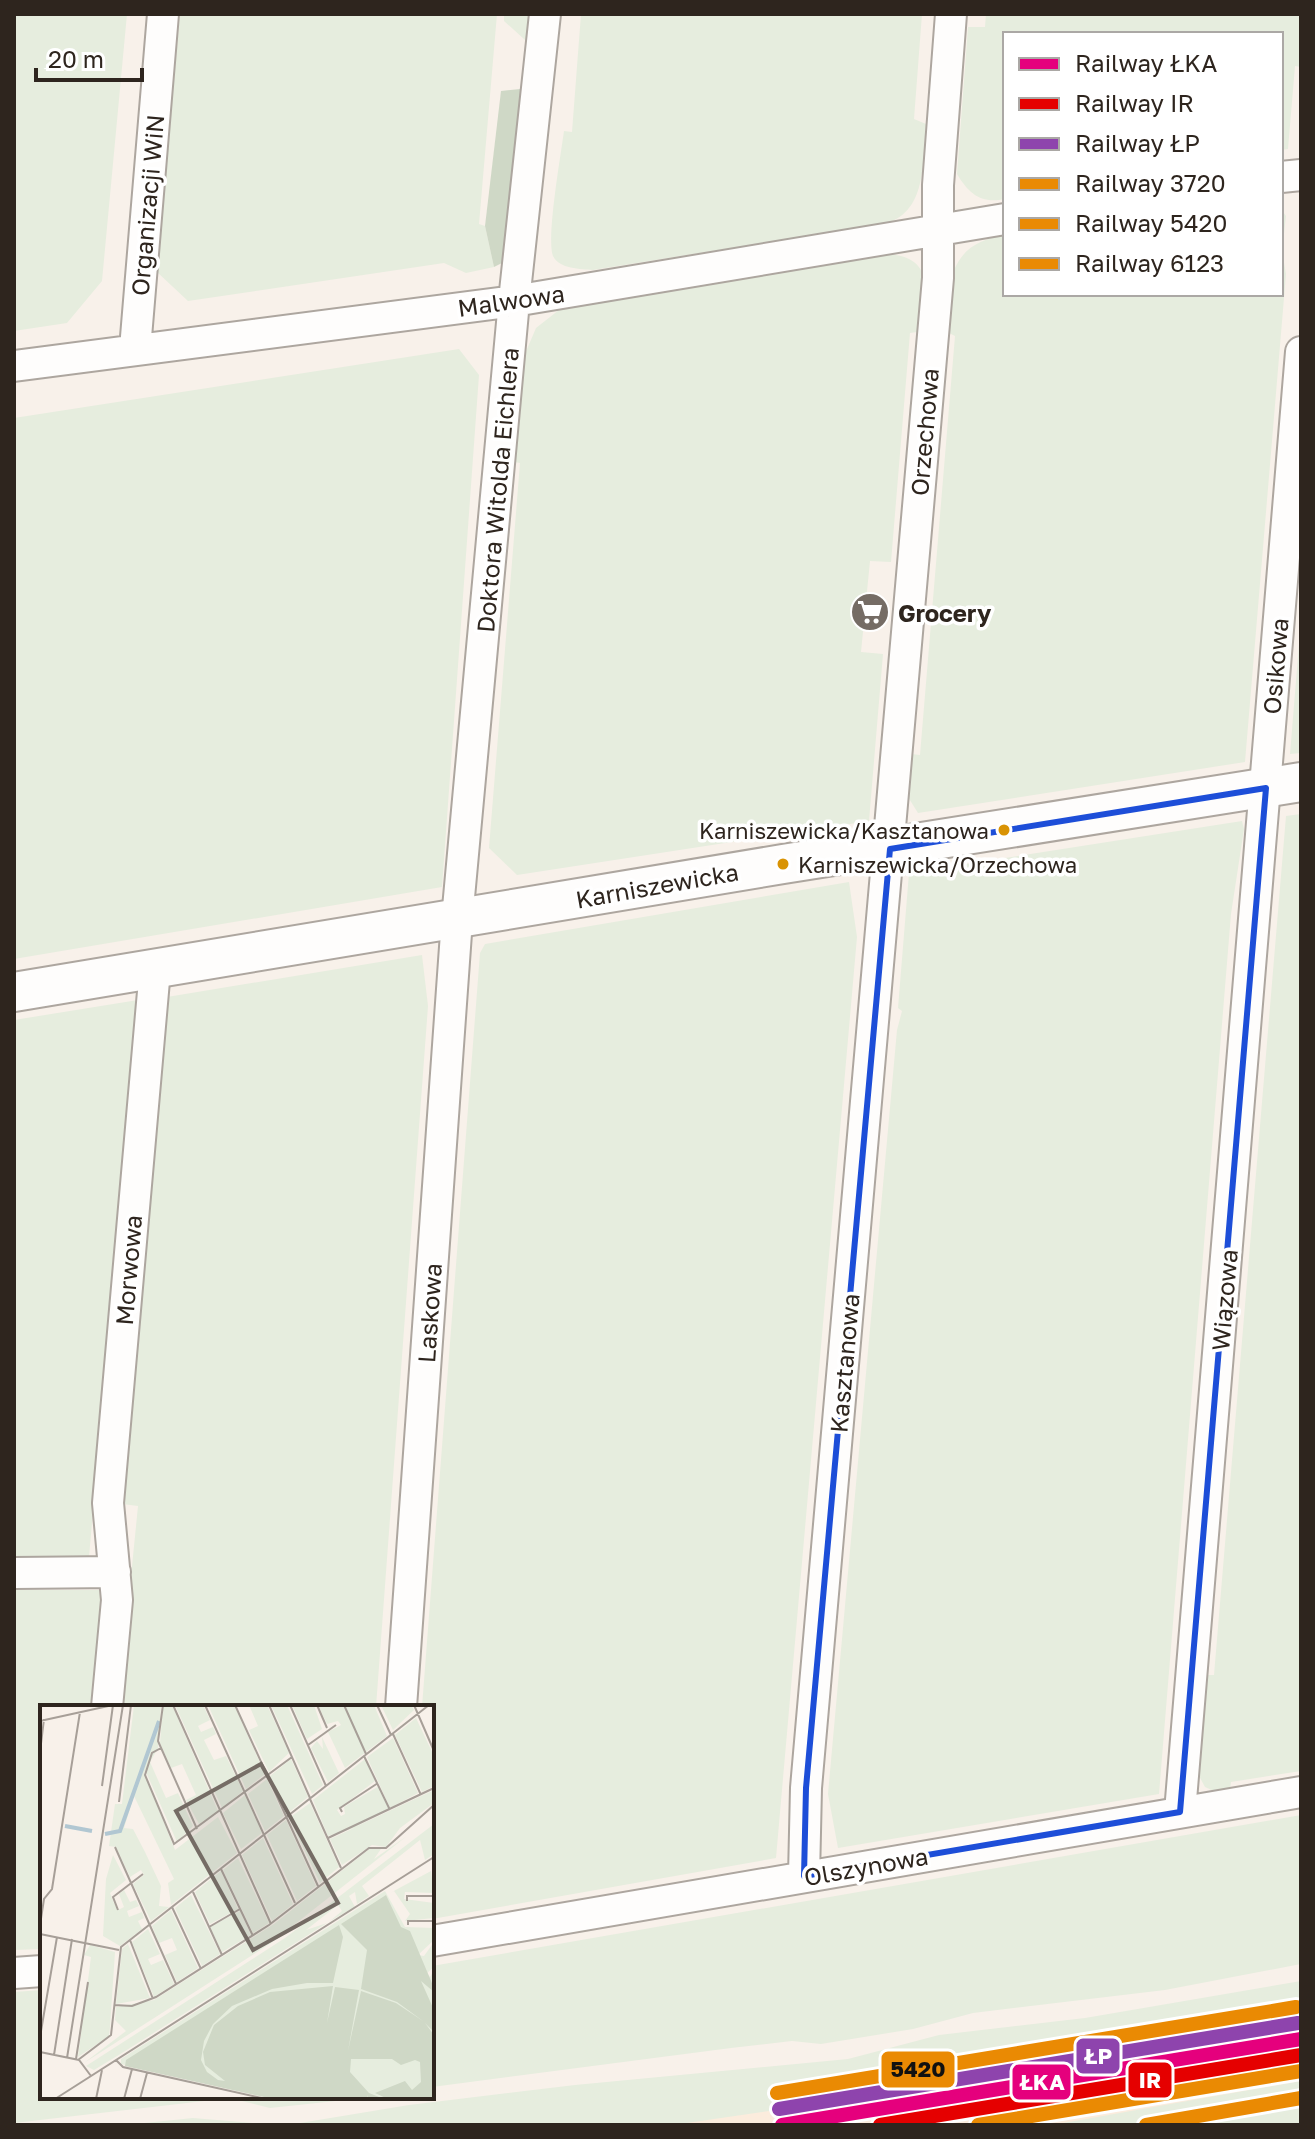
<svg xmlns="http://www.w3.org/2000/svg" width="1315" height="2139" font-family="'Golos Text',sans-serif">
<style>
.built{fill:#fbecdd}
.green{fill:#e6edde}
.forest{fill:#cfd8c6}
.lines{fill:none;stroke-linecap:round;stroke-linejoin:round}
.minor-casing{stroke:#ada69f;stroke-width:34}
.tertiary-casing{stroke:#ada69f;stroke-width:42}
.minor{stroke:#fefdfc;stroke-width:30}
.tertiary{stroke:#fefdfc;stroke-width:38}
.rail-1-casing{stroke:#fff;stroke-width:20}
.rail-2-casing{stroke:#fff;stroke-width:20}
.rail-3-casing{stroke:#fff;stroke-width:20}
.rail-4-casing{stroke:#fff;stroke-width:20}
.rail-5-casing{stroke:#fff;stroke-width:20}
.rail-6-casing{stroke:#fff;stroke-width:20}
.rail-1{stroke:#e5007d;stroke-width:14}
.rail-2{stroke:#e50000;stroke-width:14}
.rail-3{stroke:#8e44ad;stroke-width:14}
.rail-4{stroke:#ea8a03;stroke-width:14}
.rail-5{stroke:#ea8a03;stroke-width:14}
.rail-6{stroke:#ea8a03;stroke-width:14}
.marked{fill:none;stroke:#1d4ed8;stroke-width:6;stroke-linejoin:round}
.bus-dot{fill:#d99304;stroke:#fff;stroke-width:3}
.labels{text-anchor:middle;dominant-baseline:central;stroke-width:7;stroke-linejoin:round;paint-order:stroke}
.bus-label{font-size:22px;fill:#2e251e;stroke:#fff;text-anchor:end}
.street-label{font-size:24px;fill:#2e251e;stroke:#fff}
.poi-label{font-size:24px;font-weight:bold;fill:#2e251e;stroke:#fff;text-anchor:start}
.inset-river{fill:none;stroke:#b1c7d2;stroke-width:4}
.inset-road{fill:none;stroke:#a79f98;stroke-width:2}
.view{fill:#756c65;fill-opacity:0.15;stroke:#756c65;stroke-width:4}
.inset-edge{fill:none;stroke:#2e251e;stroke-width:4}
.line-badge{stroke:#fff;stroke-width:3}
.badge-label{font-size:22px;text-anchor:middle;font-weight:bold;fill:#fff}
.pale-badge-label{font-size:22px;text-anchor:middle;font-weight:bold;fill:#111}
</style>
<rect width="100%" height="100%" fill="#f8f1ea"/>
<path class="built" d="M 1301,2007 L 1301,2125 L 496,2125 Z"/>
<path class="green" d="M 14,14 L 127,14 L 102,281 L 67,323 L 14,331 Z
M 180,14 L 497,14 L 479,224 L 485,226 L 494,267 L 466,273 L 444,263 L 188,301 L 157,272 Z
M 504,14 L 538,14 L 535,49 L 504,21 Z
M 581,14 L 922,14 L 914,119 L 926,124 C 922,160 928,210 887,223 L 593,270 C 581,269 559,269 553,256 C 546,239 561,154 564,131 L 572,132 Z
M 986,14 L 1301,14 L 1301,67 L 1295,66 L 1288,149 L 1281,150 L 1281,34 L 1005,34 L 1005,199 C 981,204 969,194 957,174 L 968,27 L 985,27 Z
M 1281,209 L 1286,216 L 1282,251 L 1286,274 L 1245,762 L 918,813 L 908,797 L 911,754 L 920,755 L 955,336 L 947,332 L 954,270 C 964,247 981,239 1005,235 L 1005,294 L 1281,294 Z
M 889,254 C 939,259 923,295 917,332 L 910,333 L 891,562 L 870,561 L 861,652 L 883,654 L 869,821 L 517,875 L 489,848 L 520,463 L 509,461 L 519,368 L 536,328 L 564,306 Z
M 459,349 L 479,375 L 442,887 L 14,959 L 14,418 Z
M 1301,624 L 1301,753 L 1290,754 L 1300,632 Z
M 1301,814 L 1301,1771 L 1231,1782 L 1230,1790 L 1214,1791 L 1205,1787 L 1199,1776 L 1208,1675 L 1214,1675 L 1286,816 Z
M 1242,821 L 1244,829 L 1231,914 L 1159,1794 L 838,1848 L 828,1794 L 897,1030 L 902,1011 L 898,1008 L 909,873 Z
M 849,882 L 857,937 L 776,1858 L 432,1919 L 432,1707 L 422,1707 L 480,953 L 485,944 Z
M 422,955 L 428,1006 L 376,1707 L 118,1707 L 138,1506 L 122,1504 L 167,997 Z
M 138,1000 L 89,1557 L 14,1557 L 14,1020 Z
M 14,1590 L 99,1590 L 106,1601 L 103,1632 L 98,1634 L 97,1650 L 102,1652 L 97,1707 L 42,1707 L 42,1949 L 14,1950 Z
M 1301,1815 L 1301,1964 L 1165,1990 L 973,2013 L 913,2029 L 821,2044 L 792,2041 L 731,2048 L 432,2087 L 432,1966 Z
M 1301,1981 L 1301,2021 L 921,2089 L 673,2125 L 288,2125 L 409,2105 L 575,2085 L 848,2059 L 939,2035 L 1085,2018 Z
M 42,1990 L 42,2097 L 373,2097 L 270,2108 L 230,2098 L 14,2123 L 14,1992 Z
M 1301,2081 L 1301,2125 L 1052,2125 Z
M 193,2118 L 279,2125 L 125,2125 Z"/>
<path class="forest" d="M 530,88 L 512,258 L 494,267 L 485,226 L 501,91 Z"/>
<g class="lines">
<defs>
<path id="minor" d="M 1281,177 L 1301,175
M 135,349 L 163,14
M 14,366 L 514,301 L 1005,219
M 14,1573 L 115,1572
M 107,1707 L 117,1600 L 108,1503 L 155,969
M 401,1707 L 457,919 L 514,301 L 545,14
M 1180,1812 L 1301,352
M 804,1876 L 806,1788 L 938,278 L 938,185 L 951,14
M 432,1941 L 1301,1792
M 14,1973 L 42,1971"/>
<path id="tertiary" d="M 14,992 L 783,864 L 1301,782"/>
</defs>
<use href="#minor" class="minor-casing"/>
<use href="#tertiary" class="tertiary-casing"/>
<use href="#minor" class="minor"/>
<use href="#tertiary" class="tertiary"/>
<defs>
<path id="rail-1" d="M 782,2125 L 1301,2039"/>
<path id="rail-2" d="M 880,2125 L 1301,2055"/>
<path id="rail-3" d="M 779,2109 L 1298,2023"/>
<path id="rail-4" d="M 978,2125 L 1301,2071"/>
<path id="rail-5" d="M 777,2093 L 1296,2007"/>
<path id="rail-6" d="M 1146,2125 L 1301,2098"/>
</defs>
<use href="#rail-1" class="rail-1-casing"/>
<use href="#rail-2" class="rail-2-casing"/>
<use href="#rail-3" class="rail-3-casing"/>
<use href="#rail-4" class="rail-4-casing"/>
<use href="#rail-5" class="rail-5-casing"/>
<use href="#rail-6" class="rail-6-casing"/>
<use href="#rail-1" class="rail-1"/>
<use href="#rail-2" class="rail-2"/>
<use href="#rail-3" class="rail-3"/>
<use href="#rail-4" class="rail-4"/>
<use href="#rail-5" class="rail-5"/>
<use href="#rail-6" class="rail-6"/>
</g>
<path class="marked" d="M 1266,788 L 1180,1812 L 804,1876 L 806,1788 L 890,849 Z"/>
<defs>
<symbol id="supermarket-disc" viewBox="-11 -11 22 22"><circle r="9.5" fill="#756c65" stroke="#fff"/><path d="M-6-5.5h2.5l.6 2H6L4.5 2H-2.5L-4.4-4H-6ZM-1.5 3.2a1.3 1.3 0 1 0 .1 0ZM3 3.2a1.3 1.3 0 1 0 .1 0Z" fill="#fff"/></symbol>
</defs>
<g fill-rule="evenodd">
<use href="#supermarket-disc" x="848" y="590" width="44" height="44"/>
</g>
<g class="bus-dot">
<circle cx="1004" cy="830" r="7"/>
<circle cx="783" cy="864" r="7"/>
</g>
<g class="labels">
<g class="bus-label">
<text x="989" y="830">Karniszewicka/Kasztanowa</text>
<text x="798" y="864" text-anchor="start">Karniszewicka/Orzechowa</text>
</g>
<g class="street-label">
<text transform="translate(147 205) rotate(-85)">Organizacji WiN</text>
<text transform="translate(511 300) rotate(-8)">Malwowa</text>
<text transform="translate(924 432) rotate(-85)">Orzechowa</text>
<text transform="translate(497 490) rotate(-85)">Doktora Witolda Eichlera</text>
<text transform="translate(1275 666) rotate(-85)">Osikowa</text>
<text transform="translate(657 885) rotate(-10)">Karniszewicka</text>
<text transform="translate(128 1270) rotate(-85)">Morwowa</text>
<text transform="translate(1224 1300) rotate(-85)">Wiązowa</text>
<text transform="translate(429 1313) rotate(-86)">Laskowa</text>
<text transform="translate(844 1363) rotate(-85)">Kasztanowa</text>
<text transform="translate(866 1866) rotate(-10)">Olszynowa</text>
</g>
<g class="poi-label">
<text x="898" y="612">Grocery</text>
</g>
</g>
<g transform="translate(40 1705)">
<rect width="394" height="394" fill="#f8f1ea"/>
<path d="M 94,0 L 121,0 L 118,43 L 104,68 L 135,145 L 178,112 L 197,148 L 131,200 L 128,178 L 134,174 L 94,91 L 84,123 L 93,124 L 105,147 L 121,181 L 119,201 L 129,202 L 111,216 L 93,179 L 104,170 L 101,165 L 90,172 L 76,142 L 69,141 L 75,99 L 82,99 ZM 123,0 L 132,0 L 178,106 L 159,119 L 146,95 L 156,90 L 142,59 L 131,63 L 120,38 ZM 135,0 L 163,0 L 170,15 L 158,21 L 161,27 L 173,22 L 176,29 L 164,35 L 174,55 L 186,51 L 203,86 L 182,103 ZM 168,0 L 194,0 L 225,69 L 206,84 ZM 209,0 L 227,0 L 249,48 L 229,67 L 209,25 L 218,21 ZM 231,0 L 247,0 L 283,80 L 272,89 ZM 252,0 L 274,0 L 282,24 L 267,34 ZM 278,0 L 334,0 L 347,31 L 305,63 L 288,27 L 301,20 L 298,16 L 287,19 ZM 341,0 L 371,0 L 374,5 L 353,25 ZM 376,13 L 394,51 L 394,81 L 382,87 L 355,30 ZM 282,32 L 299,68 L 288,77 L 271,43 L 277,36 L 283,44 ZM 353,33 L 378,88 L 350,103 L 327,52 ZM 251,54 L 268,92 L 247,109 L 230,71 ZM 325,54 L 335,76 L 297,105 L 301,111 L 305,109 L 304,102 L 339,81 L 349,103 L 315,122 L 394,85 L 394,98 L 360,123 L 346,142 L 332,140 L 302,160 L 290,134 L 314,123 L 288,131 L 273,95 ZM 110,57 L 126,93 L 138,88 L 153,121 L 137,137 L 106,67 ZM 227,74 L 244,111 L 225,126 L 208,89 ZM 205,90 L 222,128 L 201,144 L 183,108 ZM 270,98 L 299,162 L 280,178 L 249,113 ZM 246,115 L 276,181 L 257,196 L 227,130 ZM 394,119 L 394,149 L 385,155 L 380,135 L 322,181 L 329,191 L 317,199 L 315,187 L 309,191 L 315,202 L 290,216 L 302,206 L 298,200 L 266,225 L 287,218 L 82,348 L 54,365 L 46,361 L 245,233 ZM 367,131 L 231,238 L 44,358 L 86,326 L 75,315 L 76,302 L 114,295 L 234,219 L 332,142 L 341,144 L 334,154 ZM 223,133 L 253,199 L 232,216 L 202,150 ZM 73,150 L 86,175 L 70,188 L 73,196 L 78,205 L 84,202 L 79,189 L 84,185 L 90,197 L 96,195 L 99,201 L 87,206 L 89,212 L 102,207 L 104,213 L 98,216 L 102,224 L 80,241 L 63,231 L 66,174 ZM 198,153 L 229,218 L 213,228 L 183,165 ZM 181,166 L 198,204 L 170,219 L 155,187 ZM 391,166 L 394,188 L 365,187 L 364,194 L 394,198 L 394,213 L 365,216 L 370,209 L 354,186 L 350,188 ZM 345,186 L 365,222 L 394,223 L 394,235 L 378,250 L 384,251 L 394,237 L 394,262 L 387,268 L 390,272 L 394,265 L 394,394 L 233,394 L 81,359 L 81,354 ZM 151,190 L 180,249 L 162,261 L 135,203 ZM 131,205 L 158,263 L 137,277 L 125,250 L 137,245 L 132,233 L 119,238 L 112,221 ZM 200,206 L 211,230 L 182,247 L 170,222 ZM 108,224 L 120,249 L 108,254 L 111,260 L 123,255 L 134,279 L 114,292 L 92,237 ZM 88,239 L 110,293 L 76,299 L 82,244 ZM 50,240 L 75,247 L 70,322 L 69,331 L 38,352 L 51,252 L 44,250 Z" fill="#e6edde"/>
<path d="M 346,190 L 361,222 L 370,226 L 394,283 L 394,287 L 381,276 L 394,305 L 394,327 L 385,318 L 394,330 L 394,394 L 348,394 L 335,388 L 365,376 L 372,385 L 381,377 L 380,357 L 375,355 L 361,360 L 352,354 L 311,354 L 310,367 L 329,388 L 344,394 L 327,394 L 328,390 L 326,394 L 233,394 L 85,361 L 86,355 L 299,220 L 303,232 L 293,278 L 267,278 L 232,284 L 192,301 L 173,319 L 164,336 L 161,355 L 167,367 L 178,375 L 185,376 L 165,360 L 163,347 L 174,320 L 198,301 L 230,287 L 293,281 L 287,318 L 295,282 L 319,285 L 308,346 L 321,286 L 356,298 L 383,316 L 357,297 L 321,284 L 327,245 L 301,219 Z" fill="#cfd8c6"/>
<path class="inset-river" d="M 25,121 L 52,126M 65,129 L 80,126 L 119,16"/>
<path class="inset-road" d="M 123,0 L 118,36 L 157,124M 133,0 L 231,219M 165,0 L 255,198M 195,0 L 278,181M 229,0 L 270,93M 250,0 L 286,81M 277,0 L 287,23M 304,0 L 326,49M 337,0 L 351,30M 374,0 L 394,46M 0,16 L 73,0M 353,29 L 381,90M 268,40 L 296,20M 121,43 L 112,48 L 105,70 L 134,139 L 252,52M 0,47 L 4,14M 324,51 L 350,105M 62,81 L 73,0M 270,94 L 301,163M 79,97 L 91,0M 302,107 L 300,103 L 338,78M 288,133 L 394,83M 75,142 L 136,279M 181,164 L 213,231M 153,187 L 182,250M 367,196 L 367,191 L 394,191M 132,202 L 161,264M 78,205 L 73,192 L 103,169M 0,220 L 4,194 L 12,184 L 40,7M 368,220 L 368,216 L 394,216M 169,222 L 200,204M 0,229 L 79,245M 90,235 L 113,294M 74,300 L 92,301 L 116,292 L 229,220 L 329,143 L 346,143 L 394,100M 0,332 L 17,232M 0,347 L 39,355 L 51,371M 14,350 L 32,234M 27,353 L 83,0M 36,354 L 48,277M 38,355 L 71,330 L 81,242 L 389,0M 76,355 L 83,362 L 226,394M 15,394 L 394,152M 56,394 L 62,365M 84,394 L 92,364M 100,394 L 107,368"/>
<path class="view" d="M 221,59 L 298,198 L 213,245 L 136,106 Z"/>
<rect width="394" height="394" class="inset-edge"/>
</g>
<g class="line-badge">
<rect x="1075" y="2037" width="46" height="38" rx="8" fill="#8e44ad"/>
<rect x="880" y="2050" width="76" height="39" rx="8" fill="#ea8a03"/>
<rect x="1127" y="2061" width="46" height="38" rx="8" fill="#e50000"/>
<rect x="1011" y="2063" width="61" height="38" rx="8" fill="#e5007d"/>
</g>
<g class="badge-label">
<text x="1098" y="2064">ŁP</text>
<text x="1150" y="2088">IR</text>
<text x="1042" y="2090">ŁKA</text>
</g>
<g class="pale-badge-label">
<text x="918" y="2077">5420</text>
</g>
<rect width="1315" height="2139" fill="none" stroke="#2e251e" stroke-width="32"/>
<rect x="1003" y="32" width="280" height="264" fill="#ffffff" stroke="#aba8a5" stroke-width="2"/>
<rect x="1019" y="58" width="40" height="12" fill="#e5007d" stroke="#aba8a5" stroke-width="2"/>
<text x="1075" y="72" font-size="24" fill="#2e251e">Railway ŁKA</text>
<rect x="1019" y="98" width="40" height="12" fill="#e50000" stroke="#aba8a5" stroke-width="2"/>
<text x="1075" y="112" font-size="24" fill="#2e251e">Railway IR</text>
<rect x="1019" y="138" width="40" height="12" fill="#8e44ad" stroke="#aba8a5" stroke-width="2"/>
<text x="1075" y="152" font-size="24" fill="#2e251e">Railway ŁP</text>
<rect x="1019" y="178" width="40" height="12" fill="#ea8a03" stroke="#aba8a5" stroke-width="2"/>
<text x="1075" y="192" font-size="24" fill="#2e251e">Railway 3720</text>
<rect x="1019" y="218" width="40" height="12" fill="#ea8a03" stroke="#aba8a5" stroke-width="2"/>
<text x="1075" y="232" font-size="24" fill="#2e251e">Railway 5420</text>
<rect x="1019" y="258" width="40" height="12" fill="#ea8a03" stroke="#aba8a5" stroke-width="2"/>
<text x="1075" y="272" font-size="24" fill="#2e251e">Railway 6123</text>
<path d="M36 68v12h106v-12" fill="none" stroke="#2e251e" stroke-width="4"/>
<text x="48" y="68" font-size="24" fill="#2e251e" stroke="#ffffff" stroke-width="6" paint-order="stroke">20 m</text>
</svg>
